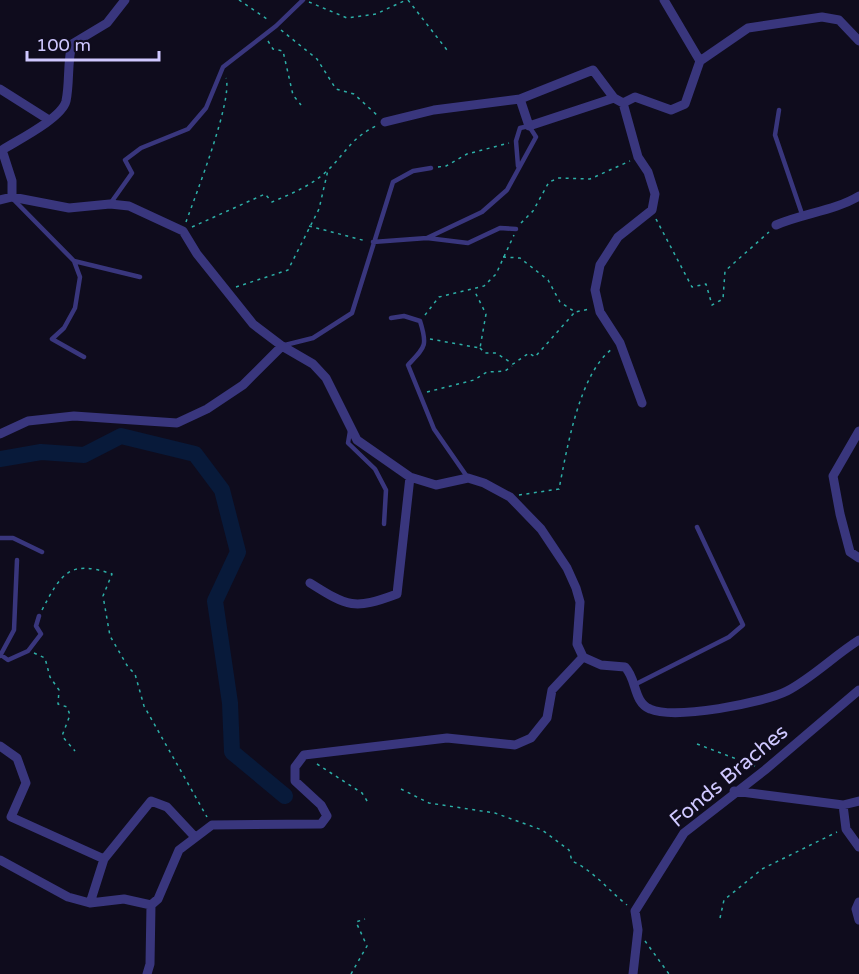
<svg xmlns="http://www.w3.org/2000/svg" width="859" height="974" font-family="'Varela Round',sans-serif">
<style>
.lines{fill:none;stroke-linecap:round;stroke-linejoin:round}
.river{stroke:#081a3a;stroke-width:16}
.path{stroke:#2dafa7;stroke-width:1.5;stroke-dasharray:3 4.5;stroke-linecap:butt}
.service{stroke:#39367d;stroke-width:4.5}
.minor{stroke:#39367d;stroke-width:9}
.labels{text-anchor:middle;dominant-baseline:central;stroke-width:5;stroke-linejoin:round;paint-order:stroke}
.street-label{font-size:21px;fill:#cfc8ff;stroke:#0f0c1d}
</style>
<rect width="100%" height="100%" fill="#0f0c1d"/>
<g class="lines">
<path class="river" d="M 0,459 L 41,452 L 84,455 L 121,436 L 195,454 L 222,490 L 238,552 L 215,601 L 230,703 L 232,752 L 285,796"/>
<path class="path" d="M 239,0 L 270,21
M 408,0 L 447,50
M 309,2 L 347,18 L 376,14 L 406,0
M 281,30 L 317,59 L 336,89 L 354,94 L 378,116
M 268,41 L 273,49 L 283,51 L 293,95 L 301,105
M 438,167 L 446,166 L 467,154 L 509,143
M 656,219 L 692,287 L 706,284 L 712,305 L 723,299 L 725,271 L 769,232
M 186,222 C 196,194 233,100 226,78
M 521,223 L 533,211 L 549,182 L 559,178 L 590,179 L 630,161
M 309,226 L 366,241
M 192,227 L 265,194 L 272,202 C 293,193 313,185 329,169 C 348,150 352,137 378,125
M 503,257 L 520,258 L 548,280 L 560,302 L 575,312 L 590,309
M 236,287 L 288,270 L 319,209 L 328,170
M 425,315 L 439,297 L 484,286 L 496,274 L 514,235
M 430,339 L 480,348 L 486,314 L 474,290
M 480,348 L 485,353 L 496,353 L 513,364 L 529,353 L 535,357 L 575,312
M 427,392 L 474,380 L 487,372 L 505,371 L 512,366
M 519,495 L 559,489 C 567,449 579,374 612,349
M 42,610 C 61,574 69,559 112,574 L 103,596 L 110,636 L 128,667 L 135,674 L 144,706 L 207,817
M 34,653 L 45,658 L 50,677 L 59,690 L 58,704 L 67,707 L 70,715 L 62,736 L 75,751
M 697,744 L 755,766
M 317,764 L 362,793 L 369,804
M 401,789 L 429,803 L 495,813 L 542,830 L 569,850 L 572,861 C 594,871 608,890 627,905
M 720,918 L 724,900 L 762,869 L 837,832
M 645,941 L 669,974
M 351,974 L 367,946 L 356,922 L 365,919"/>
<path class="service" d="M 779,110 L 775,135 L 802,214
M 13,199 L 74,261 L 80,277 L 75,308 L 64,328 L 52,339 L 84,357
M 110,204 L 132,173 L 125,160 L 141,148 L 188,129 L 206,108 L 223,67 L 276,26 L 303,0
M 427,238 L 468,243 L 500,228 L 516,229
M 373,242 L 427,238 L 482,212 L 507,190 L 536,137 L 529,126 L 520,128 L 516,141 L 518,166
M 74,261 L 140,277
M 391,318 L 404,316 L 420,321 C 428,346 425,347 408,365 L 434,429 L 468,478
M 285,345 L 313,338 L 352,313 L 393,182 L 413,171 L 431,168
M 350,431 L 348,443 L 375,469 L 386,490 L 384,524
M 0,538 L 13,538 L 42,552
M 1,655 L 8,660 L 28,651 L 41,634 L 36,626 L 39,616
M 0,656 L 14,630 L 17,560
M 634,685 L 729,637 L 743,625 L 697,527"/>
<path class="minor" d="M 664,0 L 700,61
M 0,89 L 49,120
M 520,99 L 593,70 L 614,98
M 623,103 L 638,157 L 648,172 L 655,194 L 652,210 L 618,237 L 600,265 L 595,290 L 600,312 L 620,343 L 642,403
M 385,122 L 434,110 L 520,99 L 529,126 L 614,98 L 623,103 L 635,97 L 671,110 L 685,104 L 700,61 L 748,28 L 822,17 L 839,20 L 859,41
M 12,197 L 12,181 L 2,150 C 18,140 62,118 66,101 C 70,82 67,63 72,44 L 107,23 L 125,0
M 0,200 L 12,197 L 69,208 L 110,204 L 129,206 L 183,231 L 197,254 L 253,324 L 282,346 L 313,364 L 326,378 L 357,440 L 410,477 L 436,485 L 468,478 L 484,483 L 510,497 L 541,529 L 567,568 L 576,588 L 580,602 L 577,644 L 583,657 L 601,665 L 625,667 C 637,679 633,702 650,709 C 675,720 763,703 787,691 C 812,678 835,655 859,640
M 776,225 C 804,213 834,211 859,196
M 859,431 L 833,476 L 840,514 L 850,552 L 859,558
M 0,434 L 28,421 L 74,416 L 177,423 L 207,409 L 243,385 L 282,346
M 310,583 C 348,607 354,610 397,594 L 410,477
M 0,746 L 17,758 L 26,783 L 11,817 L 104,859 L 90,903 L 124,899 L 151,905 L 158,899 L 179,850 L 212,825 L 321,824 L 327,816 L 321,805 L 295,781 L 295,767 L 304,755 L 447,738 L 515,745 L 531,738 L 547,718 L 552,690 L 583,657
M 734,791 L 843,805 L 859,801
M 843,805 L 846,829 L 859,847
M 104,859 L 151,801 L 167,807 L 195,837
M 0,860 L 68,897 L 90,903
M 859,902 L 856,909 L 859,920
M 147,974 L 150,964 L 151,905
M 633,974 L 638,930 L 635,911 L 684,833 L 765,770 L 859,690"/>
</g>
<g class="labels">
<g class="street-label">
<text transform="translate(729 776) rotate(-40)">Fonds Braches</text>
</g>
</g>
<path d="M27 51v9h132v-9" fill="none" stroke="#cfc8ff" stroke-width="3"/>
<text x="36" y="51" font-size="18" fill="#cfc8ff" stroke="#0f0c1d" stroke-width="4.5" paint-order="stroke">100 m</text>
</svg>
